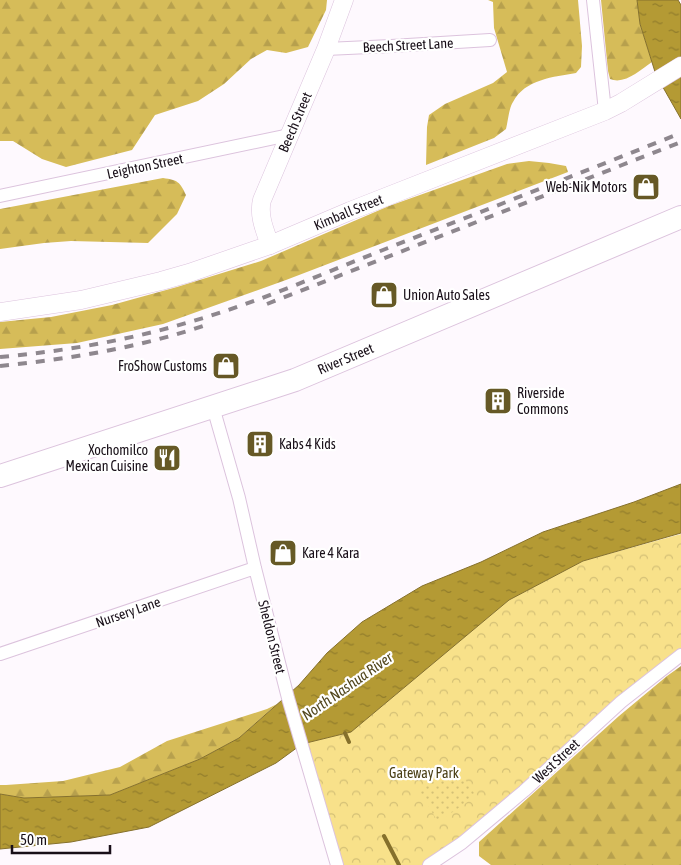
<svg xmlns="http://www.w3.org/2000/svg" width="681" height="865" font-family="'Asap Condensed',sans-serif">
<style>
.forest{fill:url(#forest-firs)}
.park{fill:url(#park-crowns)}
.garden{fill:url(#garden-dots)}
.water{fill:url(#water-ripples);stroke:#85702c}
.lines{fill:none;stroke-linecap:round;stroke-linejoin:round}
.stream{stroke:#85702c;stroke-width:4}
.street-casing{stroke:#dcc3dd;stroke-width:14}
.secondary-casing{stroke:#dcc3dd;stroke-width:19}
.highway-casing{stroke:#dcc3dd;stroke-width:24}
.street{stroke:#fff;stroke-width:12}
.secondary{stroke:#fff;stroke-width:18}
.highway{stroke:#fff;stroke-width:22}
.rail{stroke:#8e878e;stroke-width:4;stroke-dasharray:9 9;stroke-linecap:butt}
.labels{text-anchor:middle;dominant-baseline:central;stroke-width:4.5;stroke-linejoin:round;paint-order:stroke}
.street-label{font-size:14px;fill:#180f18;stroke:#fff}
.poi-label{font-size:14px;fill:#180f18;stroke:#fff;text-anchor:start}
.park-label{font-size:14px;fill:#493e14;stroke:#fff}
.water-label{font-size:15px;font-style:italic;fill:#51461c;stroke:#fff}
</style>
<defs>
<pattern id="forest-firs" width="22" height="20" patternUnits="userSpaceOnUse" patternTransform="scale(1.25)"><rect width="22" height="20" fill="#d6bc59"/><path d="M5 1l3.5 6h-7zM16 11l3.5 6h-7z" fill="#b7a04d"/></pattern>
<pattern id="park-crowns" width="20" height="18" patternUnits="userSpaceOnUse" patternTransform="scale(1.25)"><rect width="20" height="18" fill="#f8e18a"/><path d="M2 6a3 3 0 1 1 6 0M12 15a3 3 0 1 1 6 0" fill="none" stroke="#d4c076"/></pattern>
<pattern id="garden-dots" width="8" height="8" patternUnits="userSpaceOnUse" patternTransform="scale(1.25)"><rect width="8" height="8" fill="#f8e18a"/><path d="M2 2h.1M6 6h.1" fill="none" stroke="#d4c076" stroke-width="1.8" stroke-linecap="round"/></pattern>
<pattern id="water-ripples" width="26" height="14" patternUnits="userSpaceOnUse" patternTransform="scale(1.25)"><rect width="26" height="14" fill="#b49a34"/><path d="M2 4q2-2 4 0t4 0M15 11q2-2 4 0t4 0" fill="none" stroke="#917c2b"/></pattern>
</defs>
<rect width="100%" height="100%" fill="#fef9fe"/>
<path class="forest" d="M 0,0 L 327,0 L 326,10 L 308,47 L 286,53 L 267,50 L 251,59 L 224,84 L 198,101 L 155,115 L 132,150 L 66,167 L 42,159 L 13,141 L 0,141 Z
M 488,0 L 578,0 L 582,46 L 581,67 L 576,73 C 554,77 525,79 513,102 C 509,108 508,121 506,129 L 494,138 L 426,165 L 427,127 L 429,115 L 445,104 L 493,83 L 507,72 L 494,28 L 493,2 Z
M 601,0 L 637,0 L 640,24 L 652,62 C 640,70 625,85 610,79 L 608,71 Z
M 529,161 L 549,163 L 566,166 L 568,172 L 286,280 L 163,324 L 77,343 L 0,349 L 0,322 L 51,317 L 112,305 L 177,287 L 261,261 L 389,206 L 507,164 Z
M 163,178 C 178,180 180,182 186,195 L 177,214 L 148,243 L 71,241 L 44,243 L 0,249 L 0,209 Z
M 681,666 L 681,865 L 491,865 L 479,856 L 479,842 L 619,716 L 667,676 Z
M 277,704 L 239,738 L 200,759 L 110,795 L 24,798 L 0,794 L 0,785 L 6,785 L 63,781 L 120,767 L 167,741 L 267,709 Z"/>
<path class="park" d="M 681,534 L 681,655 L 429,865 L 337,865 L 302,744 L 351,732 L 509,600 L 583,561 Z"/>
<path class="garden" d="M 453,769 L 459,770 L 476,796 L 438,822 L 421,794 L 421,788 Z"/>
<path class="water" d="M 637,0 L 678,0 L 681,5 L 681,119 L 656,75 L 640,24 Z
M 681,484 L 681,533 L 583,561 L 509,600 L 351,732 L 302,744 L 276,763 L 149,827 L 71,842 L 0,849 L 0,794 L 24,798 L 110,795 L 200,759 L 239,738 L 299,685 L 327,653 L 362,622 L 422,586 L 481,562 L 543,532 L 634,502 Z"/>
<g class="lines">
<path class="stream" d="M 345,733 L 349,742
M 384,836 L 399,865"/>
<defs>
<path id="street" d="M 593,0 L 605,111
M 326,49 L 391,46 L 490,40
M 0,196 L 289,135
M 213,407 L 239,498 L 255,568 L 288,698 L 337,865
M 0,654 L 255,568
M 429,865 L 462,843 L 524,791 L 621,702 L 681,655"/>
<g id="secondary">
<path id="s1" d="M 270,245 C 265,231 258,215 262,200 L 326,49 L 344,0"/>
<path id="s2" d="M 0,312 L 81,300 L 161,281 L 189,273 L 270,245 L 350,211 L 605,111 L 621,103 L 681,66"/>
</g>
<g id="highway">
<path id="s3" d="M 0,476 L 295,380 L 681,217"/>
</g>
</defs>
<use href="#street" class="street-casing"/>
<use href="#secondary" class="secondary-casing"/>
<use href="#highway" class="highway-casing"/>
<use href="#street" class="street"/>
<use href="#secondary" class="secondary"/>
<use href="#highway" class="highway"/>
<path class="rail" d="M 267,304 L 681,142
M 0,357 C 66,351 130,340 193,321 C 259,302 324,273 388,248 C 486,210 583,172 681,133
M 0,366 C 69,359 137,348 203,326"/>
</g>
<defs>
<symbol id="shop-square" viewBox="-11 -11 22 22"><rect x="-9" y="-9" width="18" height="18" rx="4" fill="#665926" stroke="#fff"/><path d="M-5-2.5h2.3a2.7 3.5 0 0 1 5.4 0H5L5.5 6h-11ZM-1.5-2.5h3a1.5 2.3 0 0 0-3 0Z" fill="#fff"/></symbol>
<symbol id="building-square" viewBox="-11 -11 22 22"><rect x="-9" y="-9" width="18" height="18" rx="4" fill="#665926" stroke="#fff"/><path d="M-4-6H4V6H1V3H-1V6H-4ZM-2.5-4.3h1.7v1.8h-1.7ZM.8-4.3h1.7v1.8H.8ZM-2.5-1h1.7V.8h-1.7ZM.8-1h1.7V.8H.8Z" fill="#fff"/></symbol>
<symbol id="restaurant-square" viewBox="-11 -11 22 22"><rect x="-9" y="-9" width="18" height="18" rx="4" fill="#665926" stroke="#fff"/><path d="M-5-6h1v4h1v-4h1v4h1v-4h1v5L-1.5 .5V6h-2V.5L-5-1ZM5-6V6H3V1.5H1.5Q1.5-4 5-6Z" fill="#fff"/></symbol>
</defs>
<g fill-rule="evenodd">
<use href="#shop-square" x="630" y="171" width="32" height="32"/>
<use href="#shop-square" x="368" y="279" width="32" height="32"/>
<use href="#shop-square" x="210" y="350" width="32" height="32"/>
<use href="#building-square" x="482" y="385" width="32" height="32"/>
<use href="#building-square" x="244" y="428" width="32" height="32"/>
<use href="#restaurant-square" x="151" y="442" width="32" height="32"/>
<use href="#shop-square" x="267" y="537" width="32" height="32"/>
</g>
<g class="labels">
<g class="street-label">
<text transform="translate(408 45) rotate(-3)">Beech Street Lane</text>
<text stroke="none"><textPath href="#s1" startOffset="131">Beech Street</textPath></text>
<text transform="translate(145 166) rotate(-12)">Leighton Street</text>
<text stroke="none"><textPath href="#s2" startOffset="364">Kimball Street</textPath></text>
<text stroke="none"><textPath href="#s3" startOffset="365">River Street</textPath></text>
<text transform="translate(128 612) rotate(-19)">Nursery Lane</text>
<text transform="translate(272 637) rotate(76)">Sheldon Street</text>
<text transform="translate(556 761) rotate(-43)">West Street</text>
</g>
<g class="poi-label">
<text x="627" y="187" text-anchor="end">Web-Nik Motors</text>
<text x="403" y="295">Union Auto Sales</text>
<text x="207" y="366" text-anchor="end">FroShow Customs</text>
<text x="517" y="393">Riverside<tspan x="517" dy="16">Commons</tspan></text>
<text x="279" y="444">Kabs 4 Kids</text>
<text x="148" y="450" text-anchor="end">Xochomilco<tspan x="148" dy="16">Mexican Cuisine</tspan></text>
<text x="302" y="553">Kare 4 Kara</text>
</g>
<g class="park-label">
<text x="424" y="773">Gateway Park</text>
</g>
<g class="water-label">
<text transform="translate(347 686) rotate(-35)">North Nashua River</text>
</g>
</g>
<path d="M12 845v8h98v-8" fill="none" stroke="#180f18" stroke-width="2.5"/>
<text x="20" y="845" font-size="15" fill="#180f18" stroke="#ffffff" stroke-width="4" paint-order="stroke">50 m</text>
</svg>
